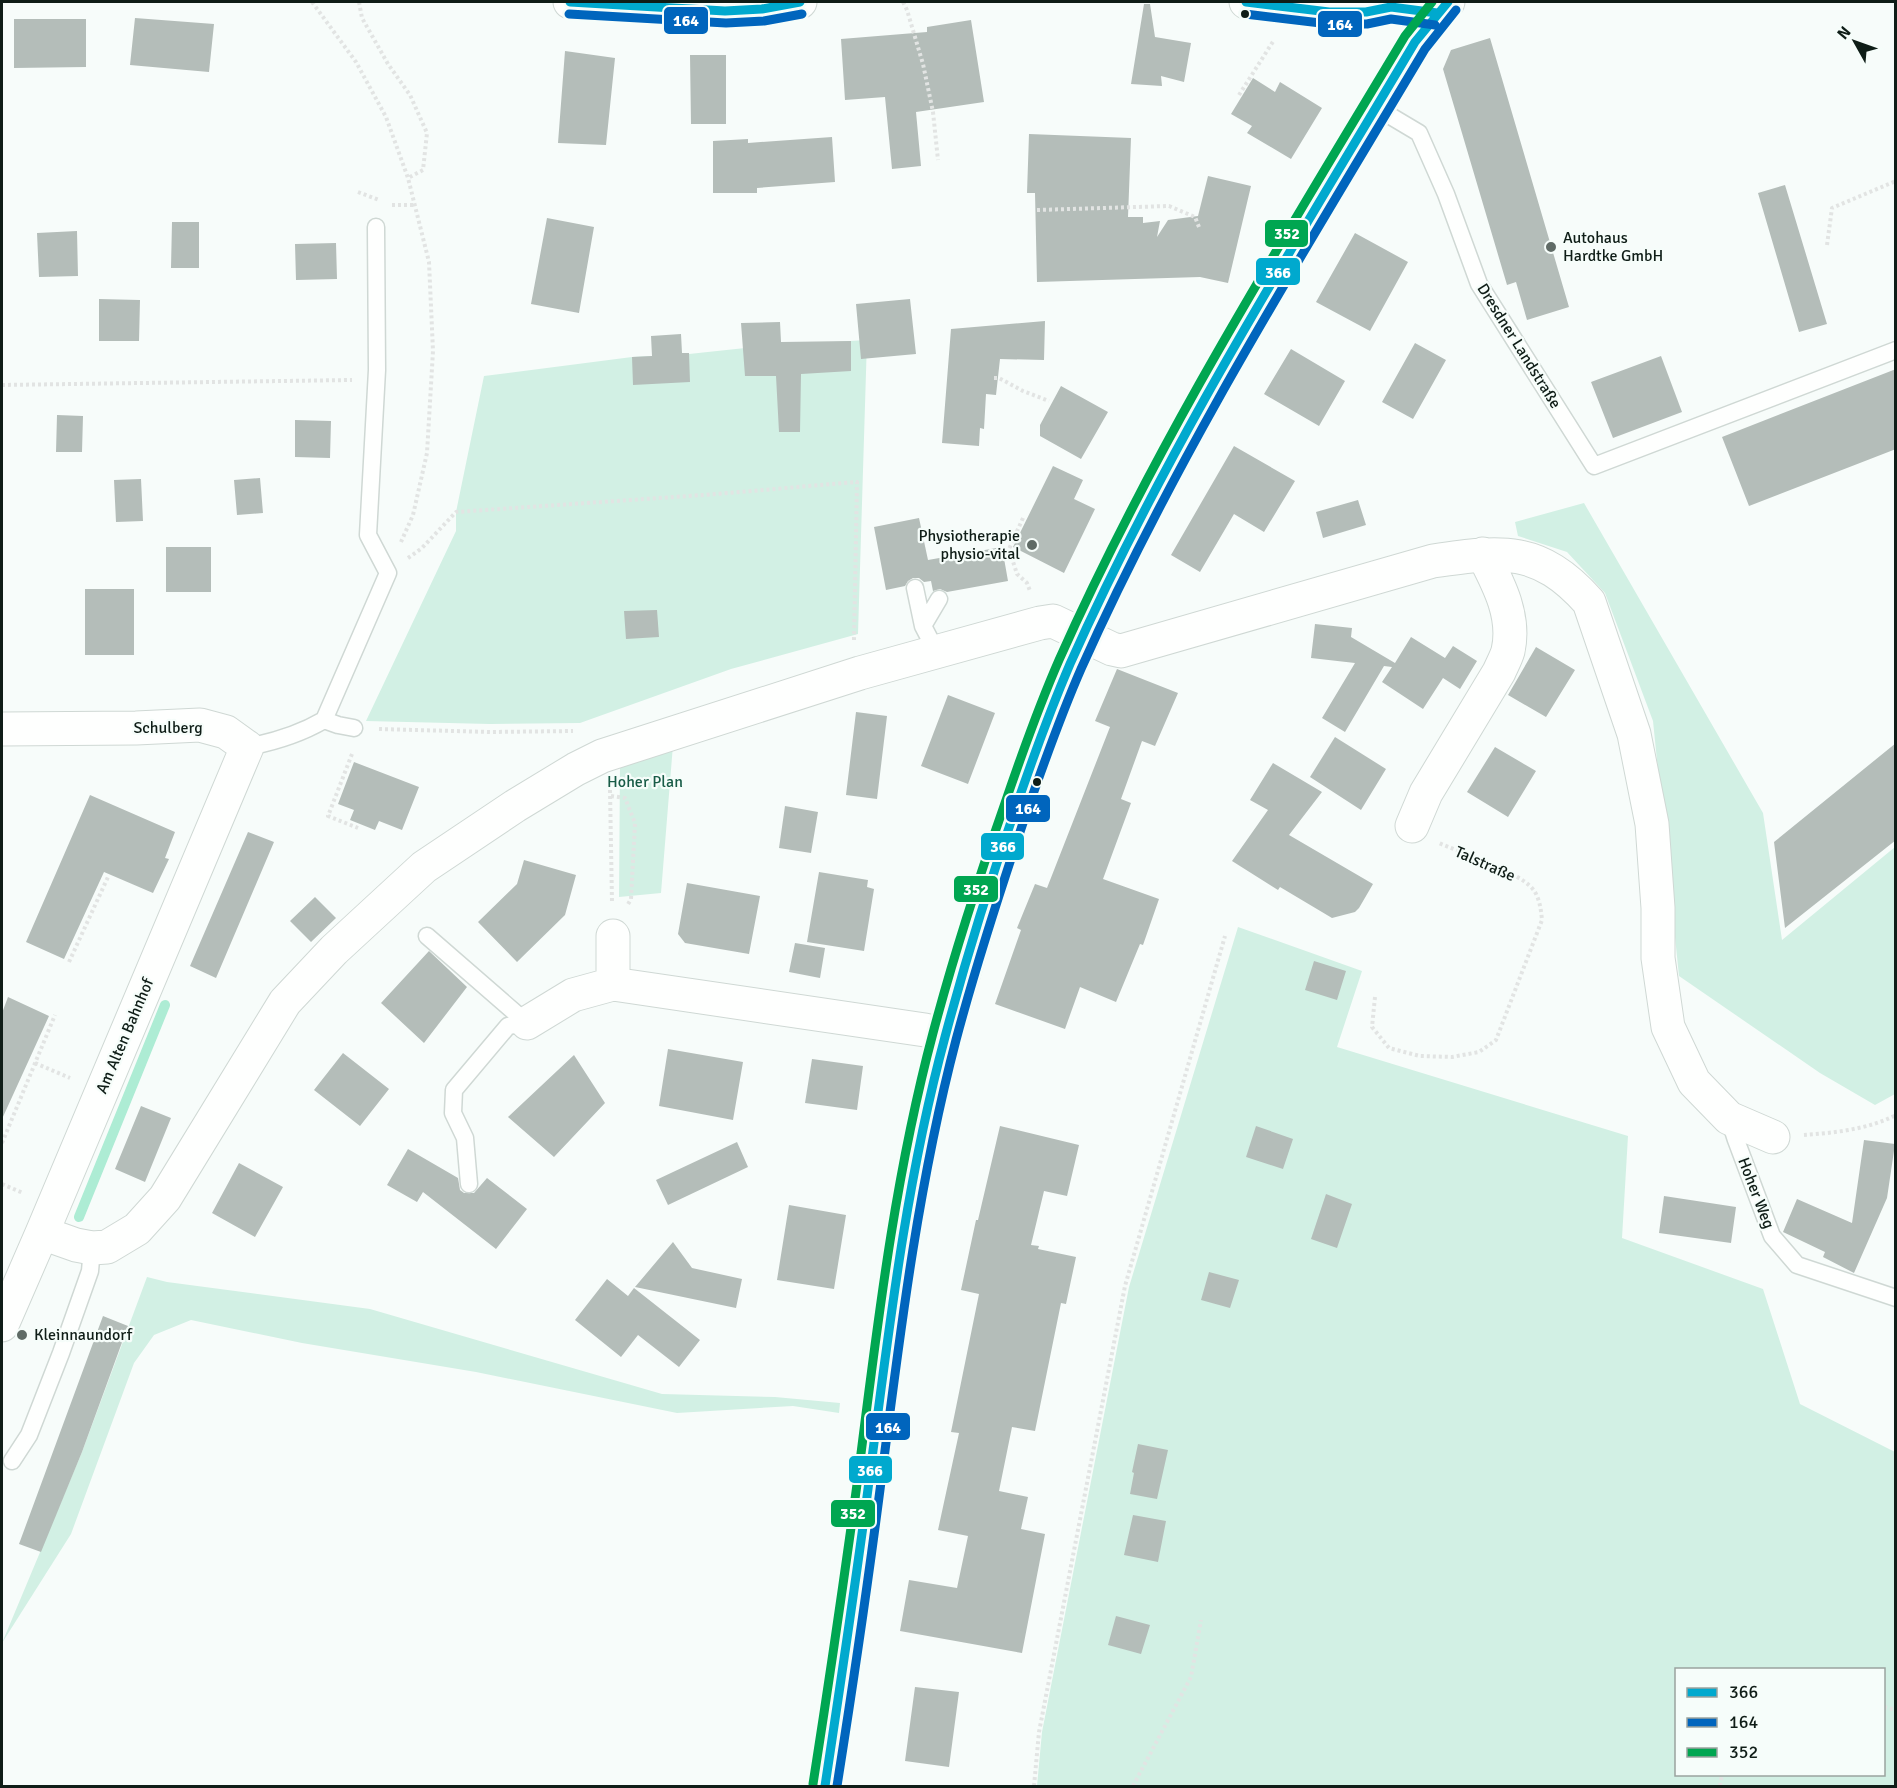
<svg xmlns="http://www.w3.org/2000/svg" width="1897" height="1788" font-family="Signika,sans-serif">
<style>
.green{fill:#d2f0e4;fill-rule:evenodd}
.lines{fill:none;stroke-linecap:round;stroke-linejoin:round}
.stream{stroke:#adecd4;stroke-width:10}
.building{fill:#b4bdb9}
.service-casing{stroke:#cfd8d4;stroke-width:19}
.minor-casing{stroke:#cfd8d4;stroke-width:35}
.tertiary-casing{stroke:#cfd8d4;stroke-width:35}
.path{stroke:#e2e4e3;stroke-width:4;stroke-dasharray:3 3;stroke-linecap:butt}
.service{stroke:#fefffe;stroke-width:16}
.minor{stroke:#fefffe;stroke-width:33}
.tertiary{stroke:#fefffe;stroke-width:33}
.bus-1-casing{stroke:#f6fdfa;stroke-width:14}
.bus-2-casing{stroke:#f6fdfa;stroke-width:14}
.bus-3-casing{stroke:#f6fdfa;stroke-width:14}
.bus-1{stroke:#00a9ce;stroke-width:9}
.bus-2{stroke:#0065bd;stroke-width:9}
.bus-3{stroke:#00a651;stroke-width:9}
.bus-dot{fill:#0f1d17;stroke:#f6fdfa;stroke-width:2}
.poi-dot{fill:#606b66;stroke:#f6fdfa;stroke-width:2}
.labels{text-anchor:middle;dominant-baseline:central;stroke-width:4.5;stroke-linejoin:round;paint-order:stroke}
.poi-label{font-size:16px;fill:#0f1d17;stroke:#f6fdfa;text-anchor:start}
.street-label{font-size:16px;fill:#0f1d17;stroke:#f6fdfa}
.park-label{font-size:16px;fill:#185c47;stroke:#f6fdfa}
.line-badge{stroke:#f6fdfa;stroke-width:2}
.badge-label{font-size:16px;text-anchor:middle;font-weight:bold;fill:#fff}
</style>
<rect width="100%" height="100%" fill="#f7fcfa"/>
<path class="green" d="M 867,340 L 858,634 L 731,669 L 580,723 L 490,724 L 366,721 L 456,531 L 456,512 L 484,376 L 632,357 L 689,354 L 765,346 Z
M 1584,503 L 1763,813 L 1782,940 L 1895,847 L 1895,1094 L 1875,1105 L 1820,1073 L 1679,976 L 1653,721 L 1605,593 L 1567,552 L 1518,536 L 1515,522 Z
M 673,745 L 661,893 L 619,897 L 620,764 Z
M 1238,927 L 1362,971 L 1337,1047 L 1628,1136 L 1622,1238 L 1763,1289 L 1800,1404 L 1895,1452 L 1895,1786 L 1037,1786 L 1042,1732 L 1129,1287 ZM 1676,1670 L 1884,1670 L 1884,1774 L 1676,1774 Z
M 147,1277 L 167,1282 L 370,1309 L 662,1394 L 775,1397 L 840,1403 L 839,1413 L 793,1406 L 677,1413 L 476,1372 L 302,1343 L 191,1320 L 154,1335 L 134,1363 L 71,1534 L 2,1643 L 82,1452 Z"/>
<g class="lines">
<path class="stream" d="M 79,1217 L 165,1005"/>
</g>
<path class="building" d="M 1144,4 L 1150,4 L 1155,37 L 1191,43 L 1184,82 L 1161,76 L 1162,86 L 1131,84 Z
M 135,18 L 214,24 L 209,72 L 130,65 Z
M 14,19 L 86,19 L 86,67 L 14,68 Z
M 971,20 L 984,102 L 916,112 L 921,166 L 892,169 L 885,97 L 845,100 L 841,39 L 927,32 L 927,27 Z
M 1490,38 L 1569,307 L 1527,320 L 1516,282 L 1507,285 L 1443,69 L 1451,50 Z
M 565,51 L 615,58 L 606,145 L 558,143 Z
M 690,55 L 726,55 L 726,124 L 691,124 Z
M 1253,78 L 1275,92 L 1280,82 L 1322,108 L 1291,159 L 1247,133 L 1252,126 L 1231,114 Z
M 1029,134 L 1131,138 L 1128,217 L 1143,217 L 1143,223 L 1160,221 L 1157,237 L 1168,220 L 1198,216 L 1208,176 L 1251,186 L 1228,283 L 1200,277 L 1037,282 L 1035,193 L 1027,193 Z
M 832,137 L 835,182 L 757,188 L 757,193 L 713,193 L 713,141 L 748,139 L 748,143 Z
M 1785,185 L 1827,324 L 1799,332 L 1758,193 Z
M 547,218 L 594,227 L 579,313 L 531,304 Z
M 172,222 L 199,222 L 199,268 L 171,268 Z
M 77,231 L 78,276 L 39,277 L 37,233 Z
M 1355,233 L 1408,262 L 1370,331 L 1316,302 Z
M 336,243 L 337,279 L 296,280 L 295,244 Z
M 99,299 L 140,300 L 139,341 L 99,341 Z
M 910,299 L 916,354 L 861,359 L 856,304 Z
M 1045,321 L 1044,360 L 1000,359 L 996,395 L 986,394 L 984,429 L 980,428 L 979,446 L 942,443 L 951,329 Z
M 780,322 L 781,342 L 851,341 L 851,371 L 801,374 L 800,432 L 779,432 L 776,376 L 745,376 L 741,323 Z
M 681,334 L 682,353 L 689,353 L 690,382 L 633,385 L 632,357 L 652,356 L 651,336 Z
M 1415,343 L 1446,360 L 1413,419 L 1382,402 Z
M 1291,349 L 1345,381 L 1319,426 L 1264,394 Z
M 1661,356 L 1682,412 L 1613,438 L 1591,382 Z
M 1896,369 L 1896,449 L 1749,506 L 1722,437 Z
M 1061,386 L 1108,412 L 1081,459 L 1040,436 L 1040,425 Z
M 57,415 L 83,416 L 82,452 L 56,452 Z
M 295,420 L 331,421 L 330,458 L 295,457 Z
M 1234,446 L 1295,481 L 1264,532 L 1234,514 L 1200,572 L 1171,555 Z
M 1053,466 L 1083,480 L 1074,499 L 1095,509 L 1064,573 L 1013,547 Z
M 260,478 L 263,513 L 237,515 L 234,480 Z
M 141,479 L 143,521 L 116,522 L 114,480 Z
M 1358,500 L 1366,525 L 1323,538 L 1316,512 Z
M 919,518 L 928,560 L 1002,547 L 1008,581 L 947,592 L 940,589 L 933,591 L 931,581 L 924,582 L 919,578 L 913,578 L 908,581 L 905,586 L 886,590 L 874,527 Z
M 166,547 L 211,547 L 211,592 L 166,592 Z
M 85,589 L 134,589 L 134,655 L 85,655 Z
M 657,610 L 659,637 L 626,639 L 624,611 Z
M 1315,624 L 1352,628 L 1351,637 L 1395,663 L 1411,637 L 1445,658 L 1453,646 L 1477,661 L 1460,689 L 1443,678 L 1423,709 L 1382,682 L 1392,667 L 1384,666 L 1345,732 L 1322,718 L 1355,663 L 1311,658 Z
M 1536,647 L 1575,670 L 1546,717 L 1508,695 Z
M 1117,669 L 1178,693 L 1155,746 L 1142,741 L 1121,799 L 1131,803 L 1103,879 L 1159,899 L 1143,945 L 1140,944 L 1116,1002 L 1080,987 L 1065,1029 L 995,1004 L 1021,930 L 1017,928 L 1035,884 L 1047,888 L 1110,727 L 1095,721 Z
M 948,695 L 995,713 L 968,784 L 921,766 Z
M 856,712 L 887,716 L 877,799 L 846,795 Z
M 1335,737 L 1386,769 L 1361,810 L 1310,777 Z
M 1896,743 L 1896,840 L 1785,928 L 1774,842 Z
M 1495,747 L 1536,771 L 1508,817 L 1467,792 Z
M 354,762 L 419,787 L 402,830 L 379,821 L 375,830 L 350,820 L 354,810 L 338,804 Z
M 1273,763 L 1322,792 L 1289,835 L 1373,884 L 1359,908 L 1355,912 L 1332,918 L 1280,887 L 1278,890 L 1232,861 L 1268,810 L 1250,800 Z
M 90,795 L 175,832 L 165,858 L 169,859 L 153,893 L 104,872 L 64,959 L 26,942 Z
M 785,806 L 818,812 L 811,853 L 779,848 Z
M 248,832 L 274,842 L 216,978 L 190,966 Z
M 524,860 L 576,875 L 565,915 L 517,962 L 478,922 L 517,884 Z
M 819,872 L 868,880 L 867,887 L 874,889 L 864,951 L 807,942 Z
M 687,883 L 760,896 L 749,954 L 685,943 L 678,934 Z
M 315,897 L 336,918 L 311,942 L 290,921 Z
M 795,943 L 825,948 L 820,978 L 789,972 Z
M 429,951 L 467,987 L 424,1043 L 381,1003 Z
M 1314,961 L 1346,971 L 1337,1000 L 1305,990 Z
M 8,997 L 49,1016 L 2,1119 L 2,1013 Z
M 668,1049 L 743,1062 L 733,1120 L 659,1106 Z
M 343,1053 L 389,1089 L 360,1126 L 314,1090 Z
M 574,1055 L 605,1103 L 554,1157 L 508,1117 Z
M 812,1059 L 863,1066 L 857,1110 L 805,1103 Z
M 141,1106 L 171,1118 L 145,1182 L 115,1169 Z
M 1000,1126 L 1079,1145 L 1067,1196 L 1044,1191 L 1031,1245 L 1039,1246 L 1038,1249 L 1076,1257 L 1066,1304 L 1061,1303 L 1035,1431 L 1012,1427 L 999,1491 L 1028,1497 L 1021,1529 L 1045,1534 L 1022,1653 L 900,1631 L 909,1580 L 957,1588 L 968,1536 L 938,1530 L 959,1433 L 951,1432 L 979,1294 L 961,1290 L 976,1220 L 978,1220 Z
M 1256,1126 L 1293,1139 L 1283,1169 L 1246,1157 Z
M 1864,1140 L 1895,1144 L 1887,1198 L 1854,1273 L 1823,1257 L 1825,1252 L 1783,1232 L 1797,1199 L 1852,1223 Z
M 737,1142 L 748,1167 L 668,1205 L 656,1180 Z
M 408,1149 L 458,1178 L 460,1190 L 464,1193 L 474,1193 L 487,1178 L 527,1209 L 496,1249 L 423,1192 L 417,1202 L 387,1185 Z
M 239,1163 L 283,1187 L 255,1237 L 212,1213 Z
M 1326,1194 L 1352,1204 L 1337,1248 L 1311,1239 Z
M 1664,1196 L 1736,1207 L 1731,1243 L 1659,1233 Z
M 789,1205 L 846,1215 L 834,1289 L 777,1280 Z
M 673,1242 L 692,1268 L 742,1279 L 736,1308 L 635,1287 Z
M 1209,1272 L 1239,1280 L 1230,1308 L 1201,1300 Z
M 607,1279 L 628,1296 L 634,1288 L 700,1340 L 679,1367 L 638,1335 L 621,1357 L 575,1320 Z
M 103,1316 L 128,1326 L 82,1452 L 41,1552 L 19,1544 Z
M 1138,1444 L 1168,1450 L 1157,1499 L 1130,1494 L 1134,1473 L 1132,1472 Z
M 1133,1515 L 1166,1521 L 1158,1562 L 1124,1555 Z
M 1116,1616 L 1150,1625 L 1141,1654 L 1108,1645 Z
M 915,1687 L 959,1692 L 949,1767 L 905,1761 Z"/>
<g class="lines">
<defs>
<path id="service" d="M 1377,108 L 1419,133 L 1446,194 L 1479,284 L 1594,466 L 1896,350
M 915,588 L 923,626 L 936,651
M 923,626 L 939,599
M 324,720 L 388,573 L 368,535 L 377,370 L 376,227
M 324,720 L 338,725 L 354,728
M 247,747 C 274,742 300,734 324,720
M 427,936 L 527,1023 L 508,1026 L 454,1090 L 453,1113 L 465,1138 L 469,1184
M 1729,1118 L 1736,1140 L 1772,1236 L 1797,1265 L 1896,1298
M 12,1461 L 29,1435 L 61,1353 L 90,1271 L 92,1248"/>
<path id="minor" d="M 570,2 L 725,11 L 762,9 L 800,2
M 1246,2 L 1329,12 L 1366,12 L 1391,7 L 1437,13 L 1438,2
M 2,729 L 136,728 L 200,725 L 226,732 L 247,747 L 42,1233 L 2,1325
M 1412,826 L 1426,793 L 1499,672 C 1502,665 1506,658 1508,651 C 1516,616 1498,583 1483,554
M 613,936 L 613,984
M 527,1023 L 573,995 L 613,984 L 925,1030 L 945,1036
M 42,1233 L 76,1245 L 92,1248 L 107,1247 L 137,1229 L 165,1198 L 285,1002 L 334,950 L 424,867 L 515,806 L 576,769 L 602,756 L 860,673 L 1040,623 L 1053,621 L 1112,649 L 1121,651 L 1433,561 C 1502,551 1539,546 1589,602 L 1634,734 L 1652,824 L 1658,908 L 1658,958 L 1668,1027 L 1694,1082 L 1729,1118 L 1773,1137"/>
<path id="tertiary" d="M 825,1786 L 856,1583 L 893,1296 L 916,1157 L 945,1036 L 994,871 L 1032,761 L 1069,667 L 1148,501 L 1216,377 L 1415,42 L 1437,13 L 1448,2"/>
</defs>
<use href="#service" class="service-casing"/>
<use href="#minor" class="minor-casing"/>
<use href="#tertiary" class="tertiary-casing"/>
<path class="path" d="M 312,2 L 356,62 L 386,117 L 408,178 L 429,262 L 433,351 L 427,453 L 413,515 L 401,542
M 359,2 L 362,18 L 388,64 L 410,95 L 427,133 L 423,170 L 408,178
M 903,2 L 907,10 L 923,64 L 933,112 L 938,160
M 1239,95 L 1274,40
M 358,192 L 379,200
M 392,205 L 415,205
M 1037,210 L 1169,206 L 1195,217 L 1199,227
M 1827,245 L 1832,208 L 1896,181
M 994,378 L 999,378 L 1023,391 L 1049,401
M 2,385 L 352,380
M 1023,518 L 1009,549 L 1017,574 L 1027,583 L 1030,591
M 408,558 L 422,548 L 456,512 L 703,495 L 857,482 L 854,640
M 379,729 L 490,732 L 573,731
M 352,754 L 328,816 L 358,828
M 610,790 L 612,902
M 611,796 L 625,798 L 635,823 L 631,899 L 627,906
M 69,962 L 108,877
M 1375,997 L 1372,1027 L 1389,1048 L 1420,1056 L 1452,1057 L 1479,1052 L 1496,1040 L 1542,920 C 1541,910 1540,901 1535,892 C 1523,872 1461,853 1439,843
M 35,1063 L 70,1078
M 1804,1135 C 1834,1133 1869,1129 1896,1115
M 2,1143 L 55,1015
M 2,1184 L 23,1193
M 1884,1707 L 1896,1710
M 1034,1786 L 1039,1732 L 1125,1286 L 1225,936
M 1133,1786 L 1191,1677 L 1201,1620
M 1720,1786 L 1722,1774"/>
<use href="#service" class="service"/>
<use href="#minor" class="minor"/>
<use href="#tertiary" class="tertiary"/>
<defs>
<path id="bus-1" d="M 570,2 L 725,11 L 762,9 L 800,2
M 1246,2 L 1329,12 L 1366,12 L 1391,7 L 1437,13
M 825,1786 C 840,1687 855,1588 868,1489 C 888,1337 905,1185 945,1037 C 965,962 988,887 1014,813 C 1031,763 1049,713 1070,664 C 1167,447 1294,246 1415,42 L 1448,2"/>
<path id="bus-2" d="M 569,14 L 726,23 L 764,21 L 802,14
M 1245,14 L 1329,24 L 1367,24 L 1391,19 L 1435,25
M 837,1786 C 853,1685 868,1583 881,1482 C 900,1333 918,1185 956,1040 C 976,965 1000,891 1025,817 C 1042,768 1060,717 1081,669 C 1178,452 1304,252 1425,49 L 1456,10"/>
<path id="bus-3" d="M 813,1784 C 829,1682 844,1580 858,1477 C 877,1328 894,1179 933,1033 C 953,958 977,883 1003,809 C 1020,759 1038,708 1059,660 C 1156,442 1283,240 1405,36 L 1432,2"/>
</defs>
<use href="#bus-1" class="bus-1-casing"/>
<use href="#bus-2" class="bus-2-casing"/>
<use href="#bus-3" class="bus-3-casing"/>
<use href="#bus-1" class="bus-1"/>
<use href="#bus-2" class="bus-2"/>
<use href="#bus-3" class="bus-3"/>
</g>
<g class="bus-dot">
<circle cx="1245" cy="14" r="5"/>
<circle cx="1037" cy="782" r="5"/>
</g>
<g class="poi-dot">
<circle cx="1551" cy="247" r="6"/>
<circle cx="1032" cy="545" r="6"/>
<circle cx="22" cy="1335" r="6"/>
</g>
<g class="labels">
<g class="poi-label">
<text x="1563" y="238">Autohaus<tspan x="1563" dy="18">Hardtke GmbH</tspan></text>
<text x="1020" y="536" text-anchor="end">Physiotherapie<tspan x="1020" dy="18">physio-vital</tspan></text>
<text x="34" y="1335">Kleinnaundorf</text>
</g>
<g class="street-label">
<text transform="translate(1519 346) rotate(58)">Dresdner Landstraße</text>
<text x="168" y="728">Schulberg</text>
<text transform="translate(1485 864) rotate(24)">Talstraße</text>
<text transform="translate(125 1036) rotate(-67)">Am Alten Bahnhof</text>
<text transform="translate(1756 1193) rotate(69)">Hoher Weg</text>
</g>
<g class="park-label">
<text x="645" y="782">Hoher Plan</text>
</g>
</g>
<g class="line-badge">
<rect x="663" y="6" width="46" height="29" rx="6" fill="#0065bd"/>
<rect x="1317" y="10" width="46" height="28" rx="6" fill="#0065bd"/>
<rect x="1264" y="219" width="45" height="29" rx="6" fill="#00a651"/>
<rect x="1255" y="257" width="46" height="29" rx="6" fill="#00a9ce"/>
<rect x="1005" y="794" width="46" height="29" rx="6" fill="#0065bd"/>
<rect x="980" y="832" width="45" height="29" rx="6" fill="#00a9ce"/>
<rect x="953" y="875" width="46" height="28" rx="6" fill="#00a651"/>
<rect x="865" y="1412" width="46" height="29" rx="6" fill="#0065bd"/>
<rect x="848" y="1455" width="45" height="29" rx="6" fill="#00a9ce"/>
<rect x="830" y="1499" width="46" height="29" rx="6" fill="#00a651"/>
</g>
<g class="badge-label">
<text x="686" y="26">164</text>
<text x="1340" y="30">164</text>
<text x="1287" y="239">352</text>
<text x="1278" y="278">366</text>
<text x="1028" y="814">164</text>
<text x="1003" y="852">366</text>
<text x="976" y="895">352</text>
<text x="888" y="1433">164</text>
<text x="870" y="1476">366</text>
<text x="853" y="1519">352</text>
</g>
<rect width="1897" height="1788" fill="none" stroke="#0f1d17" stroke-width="6"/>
<rect x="1675" y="1668" width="210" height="108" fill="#f6fdfa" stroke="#9aa39f" stroke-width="1.5"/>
<rect x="1687" y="1688" width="30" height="9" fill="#00a9ce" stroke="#9aa39f" stroke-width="1.5"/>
<text x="1729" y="1698" font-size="18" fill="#0f1d17">366</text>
<rect x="1687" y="1718" width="30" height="9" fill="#0065bd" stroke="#9aa39f" stroke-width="1.5"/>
<text x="1729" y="1728" font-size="18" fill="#0f1d17">164</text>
<rect x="1687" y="1748" width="30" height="9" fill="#00a651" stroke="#9aa39f" stroke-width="1.5"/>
<text x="1729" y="1758" font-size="18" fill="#0f1d17">352</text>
<g transform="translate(1855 42) rotate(310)" stroke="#f6fdfa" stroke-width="4.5" paint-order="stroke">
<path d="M0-4.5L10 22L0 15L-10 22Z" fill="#0f1d17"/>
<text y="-9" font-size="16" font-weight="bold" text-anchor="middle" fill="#0f1d17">N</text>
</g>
</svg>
